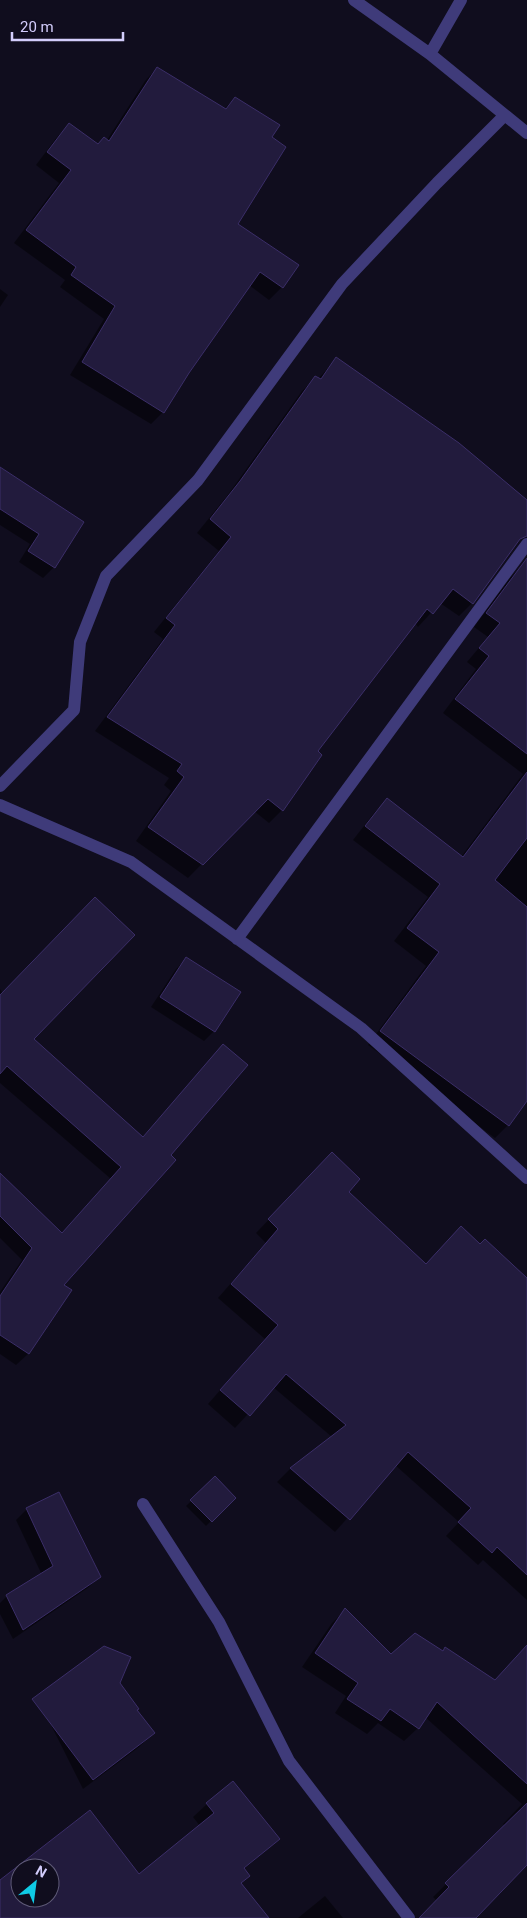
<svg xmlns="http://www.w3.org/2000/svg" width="527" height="1918" font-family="Roboto,sans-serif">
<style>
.shadow{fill:#0007;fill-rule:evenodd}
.building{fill:#221b3d;stroke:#3b2e68;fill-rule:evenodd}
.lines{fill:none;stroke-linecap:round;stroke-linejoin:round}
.street{stroke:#3f3b7a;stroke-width:12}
</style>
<rect width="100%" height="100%" fill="#100d1e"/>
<path class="shadow" d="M 157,68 L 224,109 L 235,98 L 270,138 L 236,224 L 297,265 L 282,287 L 269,300 L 249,285 L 188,372 L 163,412 L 151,424 L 70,375 L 104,319 L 60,287 L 65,280 L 14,243 L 59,183 L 36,165 L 57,137 L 69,125 L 97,145 L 107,140 L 145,81 Z
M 0,289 L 8,295 L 0,307 Z
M 337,358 L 472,603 L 459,616 L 440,603 L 418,627 L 415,623 L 316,752 L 282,810 L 269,823 L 254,811 L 188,878 L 136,841 L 171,791 L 164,785 L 169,778 L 95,731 L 163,639 L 154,632 L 219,551 L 197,533 L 227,496 L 302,391 L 316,377 L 318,379 Z
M 0,480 L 83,522 L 54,567 L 43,578 L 19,562 L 30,544 L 0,525 Z
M 523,565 L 527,568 L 527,1099 L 508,1125 L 495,1138 L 368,1045 L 426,966 L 394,941 L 428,897 L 353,840 L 374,813 L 387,800 L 461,857 L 523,774 L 443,713 L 476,669 L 467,662 L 488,637 L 474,627 L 510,578 Z
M 186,959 L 214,1031 L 204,1041 L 151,1007 L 176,969 Z
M 0,989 L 32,1039 L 142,1138 L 223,1045 L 169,1155 L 62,1285 L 70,1291 L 28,1354 L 16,1365 L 0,1354 L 0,1292 L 22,1260 L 0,1238 L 0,1175 L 61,1234 L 111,1179 L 0,1083 Z
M 319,1167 L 348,1192 L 426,1265 L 480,1245 L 527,1279 L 527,1600 L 483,1560 L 478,1565 L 446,1536 L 459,1522 L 395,1465 L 335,1532 L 277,1482 L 291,1468 L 332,1437 L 273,1387 L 235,1428 L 208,1404 L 265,1339 L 218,1298 L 266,1243 L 256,1233 Z
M 215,1478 L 234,1498 L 206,1526 L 186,1506 Z
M 27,1509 L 99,1576 L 89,1587 L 13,1639 L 0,1614 L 0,1603 L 7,1596 L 42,1575 L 16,1520 Z
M 345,1610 L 390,1656 L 442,1652 L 445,1648 L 495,1681 L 527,1645 L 527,1863 L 474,1918 L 421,1918 L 437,1901 L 433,1897 L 505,1826 L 503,1824 L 522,1804 L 425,1717 L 418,1728 L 404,1741 L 378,1723 L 367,1734 L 335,1713 L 346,1696 L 302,1667 L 332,1623 Z
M 118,1683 L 153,1733 L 139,1747 L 83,1789 L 38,1699 Z
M 207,1804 L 278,1839 L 243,1870 L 240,1884 L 258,1918 L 0,1918 L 0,1882 L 87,1814 L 139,1876 L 200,1826 L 193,1817 ZM 20,1868 L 50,1868 L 50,1898 L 20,1898 Z
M 325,1896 L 343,1918 L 298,1918 Z"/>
<path class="building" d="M 157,67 L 226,109 L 235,97 L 280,125 L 272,137 L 286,147 L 238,224 L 299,265 L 283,288 L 260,272 L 189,373 L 164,413 L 82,362 L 115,306 L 71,275 L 76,267 L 26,230 L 71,170 L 47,152 L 69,123 L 98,144 L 104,137 L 109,141 Z
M 336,357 L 459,443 L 527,500 L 527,536 L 520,539 L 473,604 L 453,589 L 433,614 L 427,609 L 318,751 L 322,755 L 283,811 L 268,799 L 203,865 L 148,827 L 184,777 L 177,771 L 182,764 L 107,717 L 175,625 L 166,618 L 231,537 L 210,519 L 240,481 L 315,376 L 321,379 Z
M 0,467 L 84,522 L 55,568 L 28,551 L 39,534 L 0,509 Z
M 527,558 L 527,754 L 455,699 L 489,656 L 479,648 L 500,623 L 486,613 Z
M 527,772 L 527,838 L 495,880 L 527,907 L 527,1101 L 509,1126 L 380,1031 L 439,952 L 407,928 L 440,884 L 365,826 L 387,798 L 463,857 Z
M 95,897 L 135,935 L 34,1039 L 143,1137 L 223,1044 L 248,1065 L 171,1155 L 176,1160 L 64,1285 L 72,1290 L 29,1354 L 0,1335 L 0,1296 L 32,1248 L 0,1216 L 0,1173 L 62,1233 L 121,1167 L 7,1066 L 0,1074 L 0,995 Z
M 186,957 L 241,992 L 215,1032 L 160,997 Z
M 332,1152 L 360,1179 L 349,1192 L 426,1264 L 461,1226 L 480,1244 L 485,1239 L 527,1278 L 527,1575 L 497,1547 L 492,1553 L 458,1522 L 471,1508 L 408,1452 L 350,1520 L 290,1468 L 346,1425 L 286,1374 L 250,1416 L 220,1390 L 278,1325 L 231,1284 L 278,1229 L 268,1219 Z
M 215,1476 L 236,1498 L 212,1522 L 190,1500 Z
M 59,1492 L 101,1577 L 23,1630 L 6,1595 L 53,1566 L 26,1508 Z
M 345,1608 L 391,1654 L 415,1633 L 443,1651 L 445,1647 L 495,1680 L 527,1645 L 527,1784 L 437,1702 L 419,1729 L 390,1709 L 381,1721 L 347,1699 L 358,1683 L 315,1653 Z
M 104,1646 L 131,1657 L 120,1683 L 139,1709 L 137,1710 L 155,1733 L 93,1780 L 32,1699 Z
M 233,1781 L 280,1839 L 244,1868 L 250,1876 L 241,1883 L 269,1918 L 0,1918 L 0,1880 L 90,1810 L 139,1874 L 214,1813 L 206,1803 ZM 20,1868 L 50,1868 L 50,1898 L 20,1898 Z
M 527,1803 L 527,1865 L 476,1918 L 419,1918 L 449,1887 L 445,1883 Z"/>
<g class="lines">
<path class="street" d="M 354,0 L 430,54 L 527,133
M 430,54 L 461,0
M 0,786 L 74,710 L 80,642 L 106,576 L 198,480 L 342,284 L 437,183 L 505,115
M 0,805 L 131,862 L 361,1028 L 527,1178
M 237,939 L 527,544
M 143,1504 L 219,1622 L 289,1761 L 409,1918"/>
</g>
<g transform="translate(35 1883) rotate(29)"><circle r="24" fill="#100d1e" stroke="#5e5a77"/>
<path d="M0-4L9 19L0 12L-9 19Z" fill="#0fcbe6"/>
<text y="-8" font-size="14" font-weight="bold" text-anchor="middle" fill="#d3cdfc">N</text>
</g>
<path d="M12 32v8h111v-8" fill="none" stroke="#d3cdfc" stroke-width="2.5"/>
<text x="20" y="32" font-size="15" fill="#d3cdfc" stroke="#100d1e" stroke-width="4" paint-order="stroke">20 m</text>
</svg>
